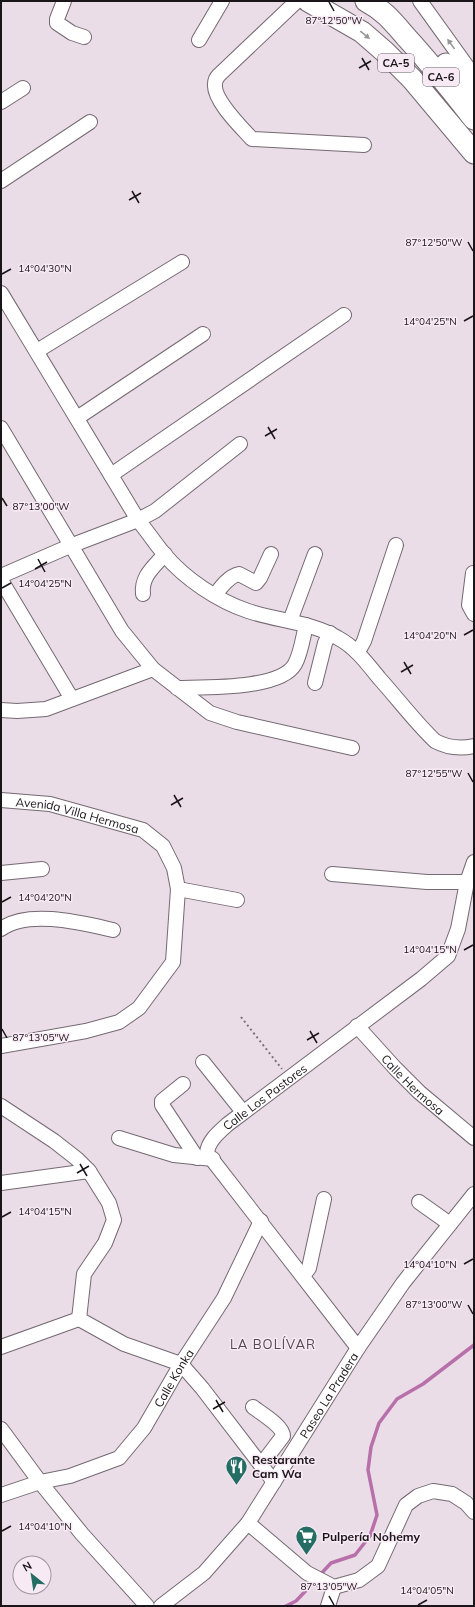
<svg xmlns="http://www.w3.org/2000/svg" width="475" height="1607" font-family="Mulish,sans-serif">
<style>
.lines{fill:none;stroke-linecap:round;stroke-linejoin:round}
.stream{stroke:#b870aa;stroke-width:3.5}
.minor-casing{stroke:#756972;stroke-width:16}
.highway-casing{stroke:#756972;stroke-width:23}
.path{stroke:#7b7279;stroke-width:2;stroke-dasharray:2 3;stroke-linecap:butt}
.minor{stroke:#fff;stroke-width:14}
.highway{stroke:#fff;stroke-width:21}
.oneway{fill:#989698}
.ticks{fill:none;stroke:#1a1519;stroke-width:1.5}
.labels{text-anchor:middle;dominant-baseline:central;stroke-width:3;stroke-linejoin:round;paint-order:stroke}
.shield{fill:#f8eaf4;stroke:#5d555b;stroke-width:1}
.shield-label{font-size:11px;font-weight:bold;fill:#1a1519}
.street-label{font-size:12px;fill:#1a1519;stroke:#f8eaf4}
.poi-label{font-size:12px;font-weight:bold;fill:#1a1519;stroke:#f8eaf4;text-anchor:start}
.neighbourhood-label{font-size:13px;letter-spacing:1px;fill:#554a52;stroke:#f8eaf4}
.ticks-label{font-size:10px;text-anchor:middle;fill:#1a1519;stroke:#f8eaf4;stroke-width:3;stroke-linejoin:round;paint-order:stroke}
</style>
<rect width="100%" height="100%" fill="#eadde7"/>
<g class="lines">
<path class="stream" d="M 319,1576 L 331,1563 L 355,1555 L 370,1536 L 377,1515 L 368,1470 L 371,1447 L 379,1423 L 397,1399 L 423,1384 L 474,1345
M 286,1606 L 296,1601 L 315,1581"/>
<defs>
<g id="minor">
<path d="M 64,1 L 57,19 L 57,23 L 72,33 L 84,37"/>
<path d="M 297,1 L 219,75 C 217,77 215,81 215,84 C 213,100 241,127 252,139 L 364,145"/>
<path d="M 420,1 L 474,76"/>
<path d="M 199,40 L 222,1"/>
<path d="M 1,102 L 23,88"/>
<path d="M 1,181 L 90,122"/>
<path d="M 1,293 L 138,520 C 147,531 155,543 164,554 C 185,579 218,601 248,611 C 278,621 311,622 338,638 C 355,647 367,663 379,678 C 398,699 415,722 435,741 C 448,748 460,749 474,746"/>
<path d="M 37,351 L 182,262"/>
<path d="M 77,418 L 203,334"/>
<path d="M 1,428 L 122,631 L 153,669 L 210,713 L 237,722 L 352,748"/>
<path d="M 111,475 L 344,315"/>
<path d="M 473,573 L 469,605 L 474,614"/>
<path d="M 1,576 L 70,546 L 138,520 L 155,511 L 240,444"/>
<path d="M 1,580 L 72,699"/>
<path d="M 143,594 C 141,576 154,567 165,554"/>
<path d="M 215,595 C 221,587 229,576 239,574 L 256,583 L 260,578 L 271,554"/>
<path d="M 290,621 L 315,554"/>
<path d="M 358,652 L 364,641 L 396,545"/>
<path d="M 315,683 L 325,643 L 330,633"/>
<path d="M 177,688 C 204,687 281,690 295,664 C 301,653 303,637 306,625"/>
<path d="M 1,710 L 17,711 L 46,709 L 153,669"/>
<path id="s1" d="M 1,800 L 50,804 L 143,830 L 163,846 L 174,868 L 178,889 L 173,962 L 139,1008 L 119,1022 L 86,1031 L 1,1046"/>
<path d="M 1,873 L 42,869"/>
<path d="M 332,874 L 427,882 L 467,882"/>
<path d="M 178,889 L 237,900"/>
<path d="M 1,929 C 28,909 82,923 113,930"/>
<path id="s2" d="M 357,1026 L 395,1068 L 419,1092 L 474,1138"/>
<path d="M 203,1062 L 243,1112"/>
<path d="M 183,1084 L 162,1101 L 162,1105 L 197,1158"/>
<path d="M 1,1106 L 54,1141 L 77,1159 L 89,1171 L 109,1203 L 114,1220 L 105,1243 L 84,1274 L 79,1319 L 124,1344 L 181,1364 L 202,1388 L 274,1482"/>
<path d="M 119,1138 L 174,1155 L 213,1159"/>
<path d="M 1,1183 L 89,1171"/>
<path d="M 419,1202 L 450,1224"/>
<path d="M 303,1276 L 309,1268 L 324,1199"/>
<path d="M 1,1347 L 79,1319"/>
<path id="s3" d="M 358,1348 L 207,1153 C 208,1141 219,1132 228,1124 L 421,979 L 448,956 L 458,929 L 467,882 L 474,862"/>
<path d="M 253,1407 C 262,1414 283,1426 283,1436 L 261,1465"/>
<path d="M 1,1429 L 40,1482 L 82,1534 L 147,1606"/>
<path id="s4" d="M 1,1495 L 40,1482 L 70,1476 L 119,1458 L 144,1428 L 181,1364 L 224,1298 L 261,1221"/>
<path d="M 248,1523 L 307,1573 L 334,1587 L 359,1580 L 378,1566 L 406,1505 L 418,1496 L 433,1491 L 452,1494 L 466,1503 L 474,1512"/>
<path id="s5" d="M 161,1606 L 204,1573 L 248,1523 L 358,1348 L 403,1283 L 474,1194"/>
<path d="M 328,1606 L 334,1587"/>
</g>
<path id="highway" d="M 308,1 L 362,32 L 385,52 L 412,79 L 474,153
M 366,1 C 385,11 393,22 407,38 C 431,64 452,91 474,119
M 446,64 L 453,74 L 474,91"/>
</defs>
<use href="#minor" class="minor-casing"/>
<use href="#highway" class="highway-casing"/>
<path class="path" d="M 241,1017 L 282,1069"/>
<use href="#minor" class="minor"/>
<use href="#highway" class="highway"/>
</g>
<defs><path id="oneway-solid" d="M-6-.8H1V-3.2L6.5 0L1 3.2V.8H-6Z"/></defs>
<g class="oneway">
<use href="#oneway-solid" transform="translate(365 35) rotate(39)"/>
<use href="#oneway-solid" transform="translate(451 44) rotate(-126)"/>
</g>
<path class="ticks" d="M 329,2 L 334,11M 362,58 L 369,70M 359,68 L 371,61M 132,191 L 139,203M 129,200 L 141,193M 468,242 L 473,251M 2,274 L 11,269M 464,321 L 473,316M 268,427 L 275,439M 265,436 L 277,429M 2,498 L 7,506M 38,559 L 45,572M 35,569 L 47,562M 2,588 L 11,583M 464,635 L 473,630M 404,662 L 411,674M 401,672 L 413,665M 468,773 L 473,782M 174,795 L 181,807M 171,805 L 183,798M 2,902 L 11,897M 464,950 L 473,945M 2,1029 L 7,1038M 310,1031 L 317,1043M 307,1040 L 319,1033M 80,1164 L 87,1176M 77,1173 L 89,1166M 2,1217 L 11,1212M 464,1264 L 473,1259M 468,1305 L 473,1314M 216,1400 L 223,1412M 213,1409 L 225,1402M 2,1531 L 11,1526M 329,1596 L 334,1605M 418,1605 L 427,1600"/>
<defs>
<symbol id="restaurant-pin" viewBox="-11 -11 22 30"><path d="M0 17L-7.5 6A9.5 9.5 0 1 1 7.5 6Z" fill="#246d64" stroke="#f8eaf4"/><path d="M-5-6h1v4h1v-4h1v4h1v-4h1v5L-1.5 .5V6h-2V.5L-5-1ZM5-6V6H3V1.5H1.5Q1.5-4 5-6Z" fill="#fff"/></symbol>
<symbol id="supermarket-pin" viewBox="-11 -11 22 30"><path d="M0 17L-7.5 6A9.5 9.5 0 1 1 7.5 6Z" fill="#246d64" stroke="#f8eaf4"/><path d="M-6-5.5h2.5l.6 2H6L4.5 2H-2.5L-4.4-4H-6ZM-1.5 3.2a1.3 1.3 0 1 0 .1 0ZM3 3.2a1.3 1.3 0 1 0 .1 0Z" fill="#fff"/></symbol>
</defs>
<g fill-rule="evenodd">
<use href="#restaurant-pin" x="224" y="1454" width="25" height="34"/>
<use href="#supermarket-pin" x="294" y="1524" width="25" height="34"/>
</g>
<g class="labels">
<g class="shield">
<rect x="378" y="54" width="36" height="18" rx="3"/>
<rect x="423" y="68" width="36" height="18" rx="3"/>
</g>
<g class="shield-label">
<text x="396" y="63">CA-5</text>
<text x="441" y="77">CA-6</text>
</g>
<g class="street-label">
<text stroke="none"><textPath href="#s1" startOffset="78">Avenida Villa Hermosa</textPath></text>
<text stroke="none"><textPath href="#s2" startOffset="81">Calle Hermosa</textPath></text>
<text stroke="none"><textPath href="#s3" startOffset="329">Calle Los Pastores</textPath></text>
<text stroke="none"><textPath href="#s4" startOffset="221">Calle Konka</textPath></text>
<text stroke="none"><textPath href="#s5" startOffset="272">Paseo La Pradera</textPath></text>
</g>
<g class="poi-label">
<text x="252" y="1459">Restarante<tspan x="252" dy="14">Cam Wa</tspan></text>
<text x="322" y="1536">Pulpería Nohemy</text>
</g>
<g class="neighbourhood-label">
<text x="273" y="1344">LA BOLÍVAR</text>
</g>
</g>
<g class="ticks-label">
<text x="334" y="24">87°12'50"W</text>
<text x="434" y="246">87°12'50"W</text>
<text x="45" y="272">14°04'30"N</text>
<text x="430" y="325">14°04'25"N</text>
<text x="41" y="510">87°13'00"W</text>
<text x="45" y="587">14°04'25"N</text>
<text x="430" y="639">14°04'20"N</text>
<text x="434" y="777">87°12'55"W</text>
<text x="45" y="901">14°04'20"N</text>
<text x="430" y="953">14°04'15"N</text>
<text x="41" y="1041">87°13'05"W</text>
<text x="45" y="1215">14°04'15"N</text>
<text x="430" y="1268">14°04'10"N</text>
<text x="434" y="1308">87°13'00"W</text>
<text x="45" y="1530">14°04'10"N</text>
<text x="329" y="1590">87°13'05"W</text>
<text x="427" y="1594">14°04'05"N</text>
</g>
<rect width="475" height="1607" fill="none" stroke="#1a1519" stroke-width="4"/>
<g transform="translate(32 1575) rotate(330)"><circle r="19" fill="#f8eaf4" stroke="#9f959c"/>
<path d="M0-3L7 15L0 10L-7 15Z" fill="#246d64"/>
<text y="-6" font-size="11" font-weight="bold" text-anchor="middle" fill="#1a1519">N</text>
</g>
</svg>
